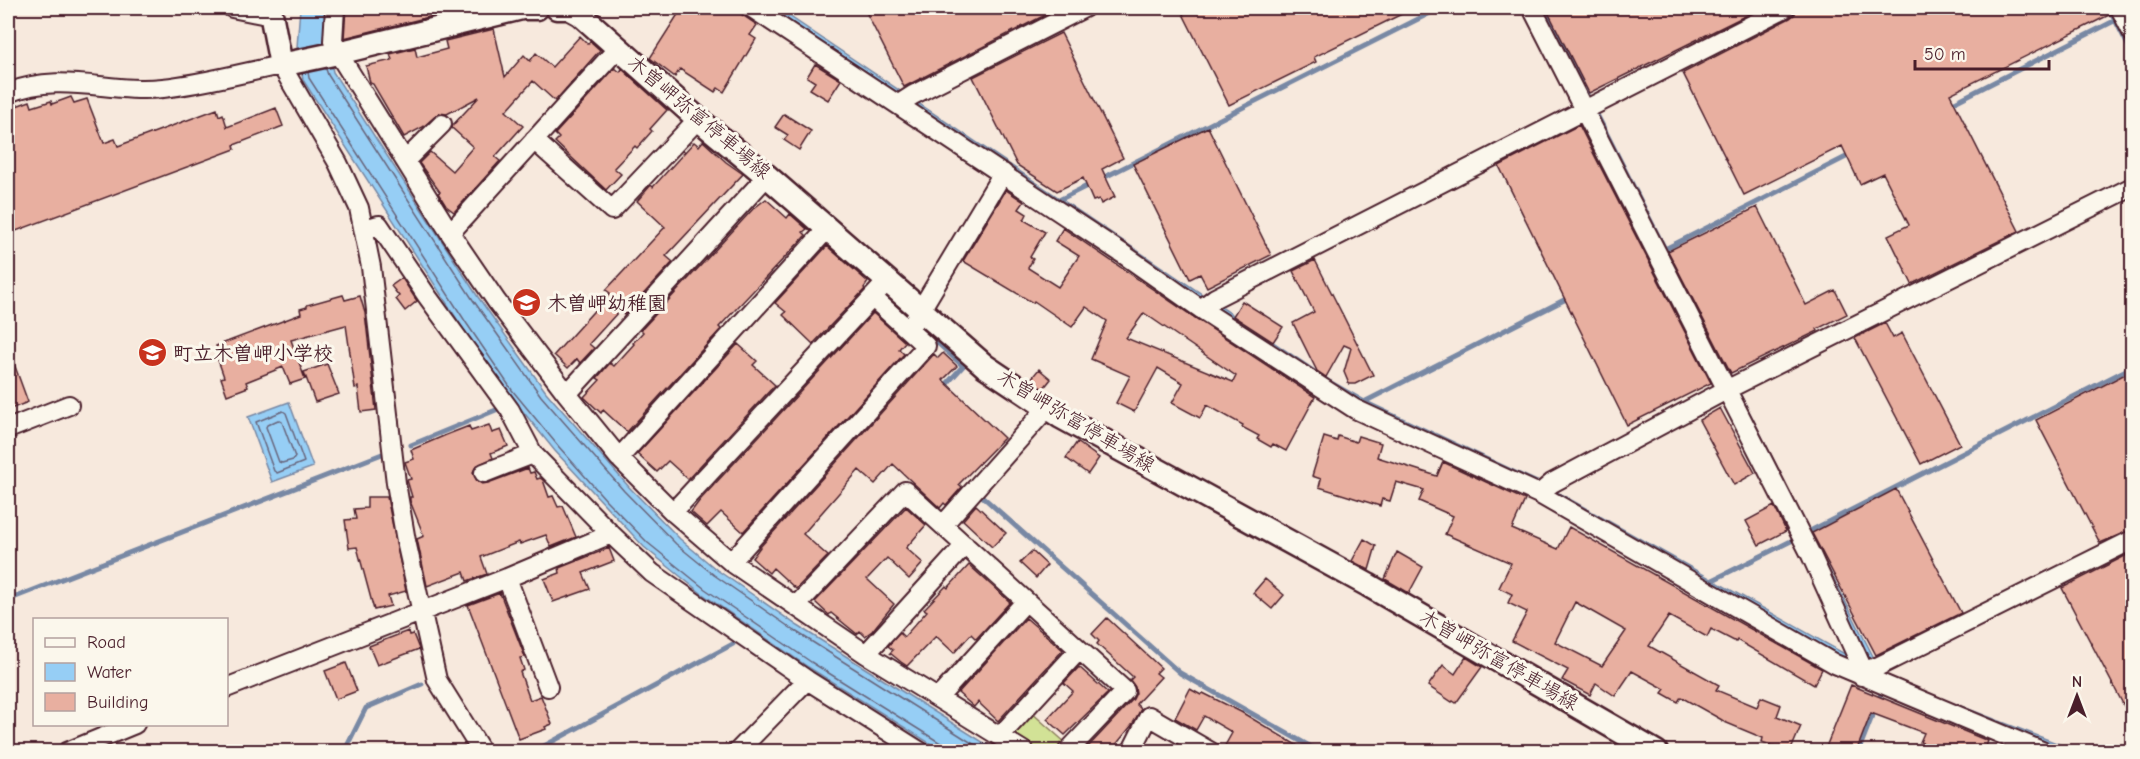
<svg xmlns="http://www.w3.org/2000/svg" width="2140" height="759" font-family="'Comic Neue','Klee One',sans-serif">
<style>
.green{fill:#d2e296;stroke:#8e8060;stroke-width:1.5}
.water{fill:#96cef5;stroke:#7888a4;stroke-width:1.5}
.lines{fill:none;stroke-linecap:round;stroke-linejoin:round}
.shore{stroke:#68657c;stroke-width:1.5}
.stream{stroke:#7888a4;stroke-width:5}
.building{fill:#e8afa0;stroke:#4a1f2b;stroke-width:1.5;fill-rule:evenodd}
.minor-casing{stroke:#4a1f2b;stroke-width:22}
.major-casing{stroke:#4a1f2b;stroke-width:27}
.minor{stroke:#fbf7ec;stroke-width:18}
.major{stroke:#fbf7ec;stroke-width:22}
.labels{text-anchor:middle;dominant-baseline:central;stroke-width:6;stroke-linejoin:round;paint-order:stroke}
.street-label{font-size:20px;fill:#4a1f2b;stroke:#fbf7ec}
.poi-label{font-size:20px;font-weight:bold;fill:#4a1f2b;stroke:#fbf7ec;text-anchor:start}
</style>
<rect width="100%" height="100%" fill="#f7e9dd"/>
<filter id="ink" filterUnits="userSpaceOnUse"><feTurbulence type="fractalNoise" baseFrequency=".0167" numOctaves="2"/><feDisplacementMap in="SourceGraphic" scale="12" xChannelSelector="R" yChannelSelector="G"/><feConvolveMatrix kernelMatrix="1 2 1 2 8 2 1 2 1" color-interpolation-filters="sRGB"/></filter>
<g filter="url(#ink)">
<path class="green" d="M 1031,712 L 1067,744 L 1060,751 L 1038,751 L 1014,737 L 1013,733 Z"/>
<path class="water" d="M 300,8 L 328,8 L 327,42 L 333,72 L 478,297 L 546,392 L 629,487 L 680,539 L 717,570 L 798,626 L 997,751 L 942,751 L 808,667 L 701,593 L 644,547 L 555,451 L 508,393 L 462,327 L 303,80 L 297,47 Z
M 767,8 L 777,8 L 1331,381 L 1366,401 L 1541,483 L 1866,666 L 1872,662 L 1541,8 L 1545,8 L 1883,676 L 2077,751 L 2059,751 L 1881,681 L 1328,386 Z
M 289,402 L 313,467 L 272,482 L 248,417 Z"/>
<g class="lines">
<path class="shore" d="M 326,69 L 328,75 L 473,300 L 541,396 L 624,491 L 676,544 L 714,575 L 795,631 L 986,752
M 308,72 L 309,78 L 467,324 L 512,390 L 559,447 L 606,500 L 648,543 L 705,589 L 811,662 L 942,744 L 945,752
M 283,411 L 286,413 L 304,462 L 277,473 L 274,471 L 256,422 Z
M 278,420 L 282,422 L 295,457 L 293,460 L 282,463 L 279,462 L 266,427 L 267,425 Z"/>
<path class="stream" d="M 2109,8 L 2132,53
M 1949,105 L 2116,20
M 1101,179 L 1440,8
M 1061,199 L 1093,183
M 1667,248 L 1852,154
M 923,330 L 963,366 L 944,387
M 1366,401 L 1570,297
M 411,445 L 496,410
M 983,497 L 1180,673 L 1320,752
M 1810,531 L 2132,367
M 1713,580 L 1791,541
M 8,600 L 382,454
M 344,752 L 366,708 L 422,684
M 533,752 L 733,644
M 1858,752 L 1880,696"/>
</g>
<path class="building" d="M 346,8 L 461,8 L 461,9 L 344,38 Z
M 682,8 L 741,8 L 741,14 L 757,25 L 750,35 L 756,39 L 724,92 L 718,88 L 715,92 L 680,69 L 675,77 L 650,58 Z
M 864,8 L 1048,8 L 1051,12 L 904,87 Z
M 1180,8 L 1414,8 L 1314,57 L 1316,62 L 1229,105 Z
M 1546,8 L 1761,8 L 1589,93 Z
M 1796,8 L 2109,8 L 2111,14 L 1950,94 L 2019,231 L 1912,284 L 1888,235 L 1909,225 L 1883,173 L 1860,184 L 1842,146 L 1744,195 L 1683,73 L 1790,18 L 1795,14 Z
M 494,29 L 505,77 L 524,55 L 530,61 L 536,53 L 552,67 L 580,36 L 588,44 L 590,41 L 600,50 L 555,101 L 533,81 L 506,111 L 523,126 L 495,157 L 500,161 L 454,212 L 446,206 L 438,193 L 440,192 L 419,163 L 430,152 L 452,171 L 473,147 L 452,128 L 453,125 L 479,97 L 447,114 L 439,113 L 423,127 L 404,137 L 373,84 L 370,83 L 366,66 L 392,60 L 390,54 L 415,48 L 417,57 L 447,49 L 445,41 Z
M 1061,33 L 1123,158 L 1102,169 L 1115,197 L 1101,204 L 1099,199 L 1093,201 L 1083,178 L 1057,191 L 1017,165 L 973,77 Z
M 815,64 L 841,80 L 828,100 L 810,89 L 815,82 L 807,77 Z
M 615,68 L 620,72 L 622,69 L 667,110 L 650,129 L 652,131 L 637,148 L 635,146 L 614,168 L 621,174 L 606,190 L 555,142 L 559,138 L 555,134 Z
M 71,97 L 74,103 L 87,99 L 104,143 L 115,139 L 118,146 L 217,109 L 219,116 L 223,114 L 227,127 L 276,108 L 283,126 L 234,145 L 235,149 L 8,234 L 8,109 L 30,101 L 32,107 L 51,101 L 52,104 Z
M 784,114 L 811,131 L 799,150 L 784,140 L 788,135 L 775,127 Z
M 1579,125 L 1711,383 L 1627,425 L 1499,166 Z
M 1208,127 L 1271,255 L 1207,287 L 1200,274 L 1190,279 L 1133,164 Z
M 703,141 L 726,162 L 743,174 L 666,256 L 673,262 L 624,315 L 619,311 L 589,344 L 594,348 L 580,363 L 577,359 L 568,368 L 554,355 L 610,293 L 606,290 L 665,227 L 637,201 L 651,185 L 653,187 L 694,142 L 699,146 Z
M 1006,190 L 1024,202 L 1019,209 L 1027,214 L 1024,220 L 1045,232 L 1030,257 L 1033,259 L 1028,268 L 1058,287 L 1079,256 L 1055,241 L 1063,228 L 1195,318 L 1315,397 L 1286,451 L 1273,444 L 1271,447 L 1257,439 L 1259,436 L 1242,427 L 1243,425 L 1207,405 L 1200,418 L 1172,403 L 1183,383 L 1158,368 L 1134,412 L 1116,403 L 1130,376 L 1091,359 L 1107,321 L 1086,307 L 1072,327 L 1034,301 L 1033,303 L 963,261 ZM 1144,313 L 1236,376 L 1233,382 L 1126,338 Z
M 766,199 L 787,218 L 790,214 L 807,229 L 803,232 L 806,235 L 719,327 L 721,329 L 627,432 L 603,410 L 601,413 L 584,397 L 600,380 L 597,378 L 610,363 L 614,366 L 634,344 L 633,343 L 643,332 L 641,330 L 690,277 L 753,209 Z
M 1757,207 L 1806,305 L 1835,290 L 1847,314 L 1817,329 L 1818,331 L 1731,373 L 1668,251 Z
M 827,246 L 868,282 L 864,288 L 865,289 L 813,344 L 783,315 L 786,312 L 775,303 Z
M 1315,260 L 1373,375 L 1355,384 L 1349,384 L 1344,372 L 1351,348 L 1344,345 L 1326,377 L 1317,371 L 1293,323 L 1314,312 L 1293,271 Z
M 402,278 L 417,301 L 405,311 L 396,299 L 399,296 L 391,286 Z
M 343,295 L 345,300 L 360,296 L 365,313 L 376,410 L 361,412 L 358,387 L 355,388 L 346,325 L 291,340 L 305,379 L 290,384 L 283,367 L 246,382 L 248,387 L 227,395 L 221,378 L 224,377 L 217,357 L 220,356 L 216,346 L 301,314 L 300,309 L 307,307 L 307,305 Z
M 1242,301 L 1283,327 L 1273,342 L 1233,316 Z
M 873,313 L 905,342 L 899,349 L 904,354 L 743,532 L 721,512 L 707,526 L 691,512 L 700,500 Z
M 1885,323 L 1893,338 L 1902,333 L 1960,444 L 1921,464 L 1855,338 Z
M 738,344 L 757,361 L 753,365 L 775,385 L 688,479 L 668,461 L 657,472 L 637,454 Z
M 9,350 L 28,402 L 8,410 L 8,351 Z
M 943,353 L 957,366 L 943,380 L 1004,438 L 959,484 L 962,487 L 946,505 L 944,503 L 940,508 L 893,464 L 875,484 L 859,470 L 803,534 L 828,556 L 796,589 L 773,568 L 769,573 L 752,558 L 760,547 L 934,354 L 938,358 Z
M 327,364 L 339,394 L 315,402 L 304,372 Z
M 1039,369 L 1051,379 L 1043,389 L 1030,380 Z
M 2133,370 L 2133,529 L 2100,543 L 2036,420 Z
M 1720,408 L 1755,473 L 1734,485 L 1699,420 Z
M 489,425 L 492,433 L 501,430 L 508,446 L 491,453 L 493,458 L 476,466 L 473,472 L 477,481 L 482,484 L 488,483 L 528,468 L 530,473 L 534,472 L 537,479 L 540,478 L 543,480 L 549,497 L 553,496 L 558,507 L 563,506 L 576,537 L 551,547 L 546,535 L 520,544 L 519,542 L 481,557 L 487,574 L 467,581 L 464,572 L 427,586 L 417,539 L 424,536 L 410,501 L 410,497 L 412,497 L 407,480 L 411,479 L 405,462 L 414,459 L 411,450 L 446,435 L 469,426 L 471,431 Z
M 1338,436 L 1356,442 L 1358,436 L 1381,443 L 1377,457 L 1437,476 L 1443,462 L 1525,500 L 1512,529 L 1558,549 L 1569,527 L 1822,669 L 1814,685 L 1737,640 L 1736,642 L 1711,629 L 1707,637 L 1669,616 L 1649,646 L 1719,685 L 1716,690 L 1757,707 L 1761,697 L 1781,705 L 1777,716 L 1801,726 L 1790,752 L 1762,742 L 1763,738 L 1722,721 L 1722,720 L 1681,697 L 1678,702 L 1662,693 L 1665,689 L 1632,671 L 1615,696 L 1596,683 L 1590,695 L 1562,680 L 1568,670 L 1512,641 L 1527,612 L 1508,603 L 1512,594 L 1499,588 L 1511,563 L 1445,534 L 1453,516 L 1419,501 L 1424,490 L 1396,482 L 1390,501 L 1382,499 L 1380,506 L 1319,487 L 1321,479 L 1312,476 L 1324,437 L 1337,441 ZM 1575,602 L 1626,631 L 1602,666 L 1555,642 Z
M 1077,442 L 1099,458 L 1088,474 L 1066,458 Z
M 1896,489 L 1961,613 L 1876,655 L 1812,533 Z
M 367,497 L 387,497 L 406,591 L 388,596 L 391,606 L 374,610 L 357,547 L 349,548 L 345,520 L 356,519 L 354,509 L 367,508 Z
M 976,505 L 1006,533 L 992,547 L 963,520 Z
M 1774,506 L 1786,531 L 1759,545 L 1746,521 Z
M 906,507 L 926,525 L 906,548 L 923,563 L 909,579 L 887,558 L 867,579 L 894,604 L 872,631 L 865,636 L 860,631 L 857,634 L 831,613 L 829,615 L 815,602 Z
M 1364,539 L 1376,546 L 1369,570 L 1352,561 Z
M 609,548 L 614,561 L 583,573 L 590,589 L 553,602 L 544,579 L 560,573 L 559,568 Z
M 1032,551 L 1047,565 L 1036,578 L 1020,563 Z
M 1397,552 L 1423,567 L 1409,593 L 1385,579 Z
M 2133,552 L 2133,723 L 2062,588 Z
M 969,565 L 1010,602 L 976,639 L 971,634 L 954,653 L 936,636 L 907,666 L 901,662 L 890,653 L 893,650 L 888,646 L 900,633 L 904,637 L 927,611 L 924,609 L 946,586 L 948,588 Z
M 1265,579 L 1284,595 L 1272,609 L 1253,593 Z
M 500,593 L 525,657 L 520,658 L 524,670 L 520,672 L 530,700 L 541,696 L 552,724 L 545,727 L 546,729 L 519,739 L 468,605 Z
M 1026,618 L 1063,650 L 998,721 L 978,702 L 974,707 L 958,693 Z
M 1107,618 L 1161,668 L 1156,673 L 1161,677 L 1136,704 L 1141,709 L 1132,725 L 1110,752 L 1089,752 L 1086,749 L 1133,699 L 1136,693 L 1135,687 L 1130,680 L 1133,677 L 1097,644 L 1099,641 L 1092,634 Z
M 408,631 L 409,635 L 413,634 L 419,649 L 377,665 L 369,646 Z
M 1466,657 L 1482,667 L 1456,703 L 1453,701 L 1452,702 L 1428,686 L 1443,665 L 1455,674 Z
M 346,663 L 357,691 L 336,699 L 325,671 Z
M 1079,667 L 1108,693 L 1065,735 L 1047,719 L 1073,691 L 1064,683 Z
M 1851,685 L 1988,741 L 1984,752 L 1945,752 L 1920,742 L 1924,733 L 1871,713 L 1856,752 L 1824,752 Z
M 1190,689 L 1201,695 L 1203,693 L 1241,712 L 1308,752 L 1222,751 L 1232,733 L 1230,731 L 1204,716 L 1196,730 L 1175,718 Z"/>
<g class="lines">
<defs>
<path id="minor" d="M 232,8 L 272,16
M 335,8 L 333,41 L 338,53 L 450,233 L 497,302 L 567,394 L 619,458 L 673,512 L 731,562 L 866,654 L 1025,752
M 752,8 L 1123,254 L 1201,309 L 1355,409 L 1539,494 L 1835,664 L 2044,752
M 1532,8 L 1811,555 L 1860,663 L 1863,671 L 1861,676
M 2120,8 L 2132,32
M 8,93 C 63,71 109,94 163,88 C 202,84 242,73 281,65 L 338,163 L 359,208 L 371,267 L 396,483 L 406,541 L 437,680 L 482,752
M 899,104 L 913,95 L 1084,8
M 534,140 L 612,210 L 698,119
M 405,161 L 442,124
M 364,229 L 379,225 L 427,296 L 510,410 L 533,454 L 611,534 L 652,573 L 807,680 L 921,752
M 450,233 L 618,48
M 1201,309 L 1215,298 L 1785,8
M 914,321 L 1003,173
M 567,394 L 767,176
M 8,429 L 69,405
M 619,458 L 828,228
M 484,473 L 533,454
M 1539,494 L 1552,483 L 1726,390 L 2132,187
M 673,512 L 880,289
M 943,525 L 1047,408
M 731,562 L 926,346 L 873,298
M 507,578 L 548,687
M 796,606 L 905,491 L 1125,691 L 1067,752
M 866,654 L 965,545
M 1863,671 L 1879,666 L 2132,540
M 226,688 L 507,578 L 611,534
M 938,698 L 1026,601
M 1000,736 L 1079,650
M 67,752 L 135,724
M 737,752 L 807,680
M 1131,752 L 1149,716 L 1211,752"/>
<path id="major" d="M 270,8 L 281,65 L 338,53 L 522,8 L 537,8
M 557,8 L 569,8 L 580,14 L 698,119 L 767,176 L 985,366 L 1061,417 L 1368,585 L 1656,752"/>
</defs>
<use href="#minor" class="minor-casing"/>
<use href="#major" class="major-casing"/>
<use href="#minor" class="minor"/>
<use href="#major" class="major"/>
</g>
</g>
<defs>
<symbol id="school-disc" viewBox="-11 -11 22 22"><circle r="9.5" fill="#c8321e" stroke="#fbf7ec"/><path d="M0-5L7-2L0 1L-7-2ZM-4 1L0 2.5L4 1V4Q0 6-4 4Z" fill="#fff"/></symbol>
</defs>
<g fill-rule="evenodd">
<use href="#school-disc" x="510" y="286" width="33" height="33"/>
<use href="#school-disc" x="136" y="336" width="33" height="33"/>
</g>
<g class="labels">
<g class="street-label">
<text transform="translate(699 117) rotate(40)">木曽岬弥富停車場線</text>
<text transform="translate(1076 421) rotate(31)">木曽岬弥富停車場線</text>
<text transform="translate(1499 660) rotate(30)">木曽岬弥富停車場線</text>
</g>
<g class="poi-label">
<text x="547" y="303">木曽岬幼稚園</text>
<text x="173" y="353">町立木曽岬小学校</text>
</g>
</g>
<rect width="2140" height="759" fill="none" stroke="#fbf7ec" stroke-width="30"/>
<rect x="15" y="15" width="2110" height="729" fill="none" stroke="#4a1f2b" stroke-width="2" filter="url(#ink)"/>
<rect x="33" y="618" width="195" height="108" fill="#fbf7ec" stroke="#b4a19f" stroke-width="1.5"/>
<rect x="45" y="638" width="30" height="9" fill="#fbf7ec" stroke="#b4a19f" stroke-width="1.5"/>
<text x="87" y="648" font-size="18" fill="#4a1f2b">Road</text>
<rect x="45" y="663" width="30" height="18" fill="#96cef5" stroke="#b4a19f" stroke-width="1.5"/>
<text x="87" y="678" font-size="18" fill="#4a1f2b">Water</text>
<rect x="45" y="693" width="30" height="18" fill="#e8afa0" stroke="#b4a19f" stroke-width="1.5"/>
<text x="87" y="708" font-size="18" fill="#4a1f2b">Building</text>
<g transform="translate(2077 696)" stroke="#fbf7ec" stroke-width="4.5" paint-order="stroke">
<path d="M0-4.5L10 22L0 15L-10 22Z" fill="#4a1f2b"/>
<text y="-9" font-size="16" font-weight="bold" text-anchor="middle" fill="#4a1f2b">N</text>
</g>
<path d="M1915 60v9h134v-9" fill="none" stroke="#4a1f2b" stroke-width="3"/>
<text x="1924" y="60" font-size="18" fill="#4a1f2b" stroke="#fbf7ec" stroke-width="4.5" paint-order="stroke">50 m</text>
</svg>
